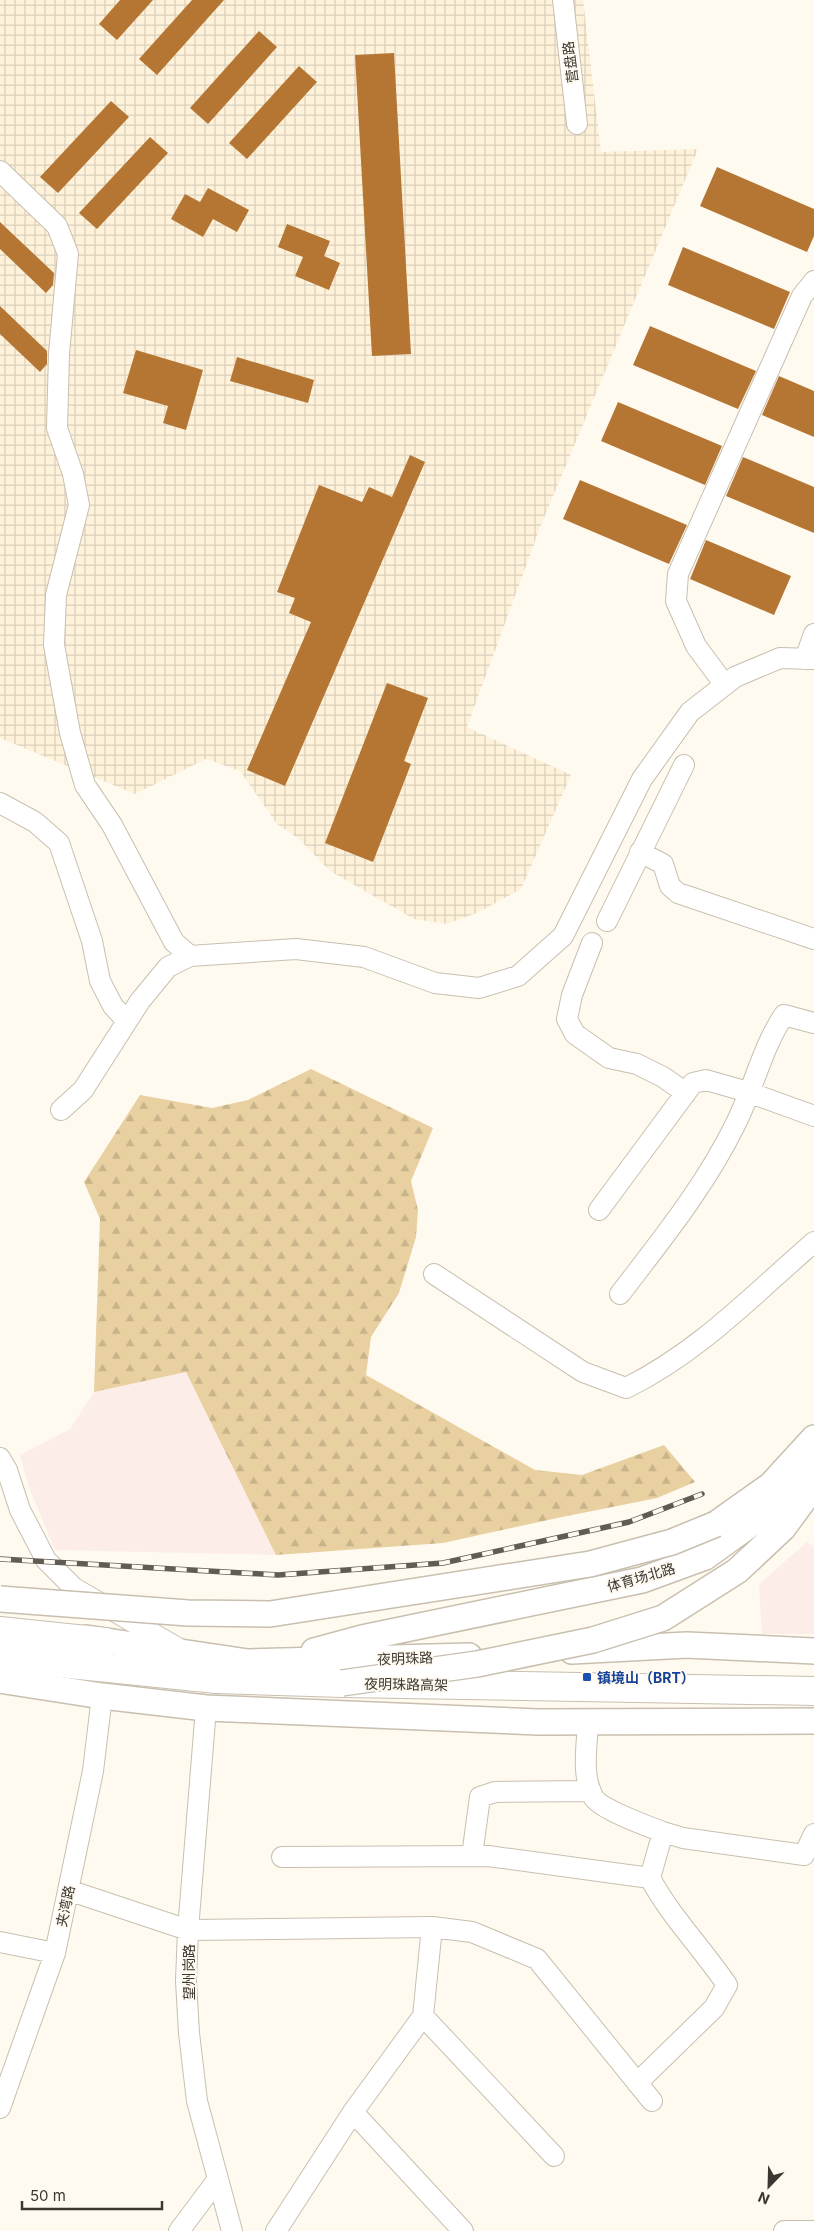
<svg xmlns="http://www.w3.org/2000/svg" width="814" height="2231" font-family="Inter,'Noto Sans SC',sans-serif">
<style>
.commercial{fill:#fcede8}
.industrial{fill:url(#industrial-grid)}
.forest{fill:url(#forest-firs)}
.building{fill:#b57634}
.lines{fill:none;stroke-linecap:round;stroke-linejoin:round}
.minor-casing{stroke:#c8bfaf;stroke-width:22}
.major-casing{stroke:#c8bfaf;stroke-width:28}
.highway-casing{stroke:#c8bfaf;stroke-width:30}
.minor{stroke:#fff;stroke-width:20}
.major{stroke:#fff;stroke-width:25}
.highway{stroke:#fff;stroke-width:28}
.rail-casing{stroke:#605c55;stroke-width:5.5}
.rail{stroke:#fffaf0;stroke-width:4;stroke-dasharray:11;stroke-linecap:butt}
.major-bridge-casing{stroke:#c8bfaf;stroke-width:28;stroke-linecap:butt}
.major-bridge{stroke:#fff;stroke-width:25}
.transit-dot{fill:#1a4fb4;stroke:#fffaf0;stroke-width:2}
.labels{text-anchor:middle;dominant-baseline:central;stroke-width:4;stroke-linejoin:round;paint-order:stroke}
.street-label{font-size:14px;fill:#3b3731;stroke:#fffaf0}
.transit-label{font-size:14px;font-weight:bold;fill:#164399;stroke:#fffaf0;text-anchor:start}
</style>
<defs>
<pattern id="industrial-grid" width="8" height="8" patternUnits="userSpaceOnUse" patternTransform="scale(1.25)"><rect width="8" height="8" fill="#fef2da"/><path d="M0 4h8M4 0v8" fill="none" stroke="#dbd0bc"/></pattern>
<pattern id="forest-firs" width="22" height="20" patternUnits="userSpaceOnUse" patternTransform="scale(1.25)"><rect width="22" height="20" fill="#e8d0a0"/><path d="M5 1l3.5 6h-7zM16 11l3.5 6h-7z" fill="#c8b38a"/></pattern>
</defs>
<rect width="100%" height="100%" fill="#fffaf0"/>
<path class="commercial" d="M 186,1372 L 276,1555 L 55,1550 L 30,1490 L 20,1455 L 70,1429 L 94,1392 Z
M 807,1542 L 814,1546 L 814,1634 L 762,1634 L 759,1584 Z"/>
<path class="industrial" d="M 0,0 L 583,0 L 601,152 L 698,149 L 541,525 L 467,727 L 571,775 L 521,889 L 477,913 L 446,924 L 414,919 L 330,871 L 299,839 L 277,824 L 240,771 L 206,759 L 135,794 L 0,738 Z"/>
<path class="forest" d="M 311,1069 L 433,1128 L 411,1181 L 418,1210 L 416,1237 L 399,1293 L 371,1337 L 366,1375 L 535,1470 L 582,1475 L 664,1445 L 695,1482 L 657,1498 L 557,1518 L 443,1543 L 276,1555 L 186,1372 L 94,1392 L 100,1219 L 84,1182 L 140,1095 L 212,1108 L 248,1100 Z"/>
<path class="building" d="M 120,0 L 153,0 L 117,40 L 99,24 Z
M 192,0 L 224,0 L 157,75 L 139,59 Z
M 259,31 L 277,47 L 208,124 L 190,108 Z
M 394,53 L 411,354 L 372,356 L 355,55 Z
M 299,66 L 317,82 L 247,159 L 229,143 Z
M 111,101 L 129,117 L 58,193 L 40,177 Z
M 150,137 L 168,153 L 97,229 L 79,213 Z
M 717,167 L 814,209 L 814,236 L 807,252 L 700,206 Z
M 208,188 L 249,210 L 237,232 L 213,219 L 203,237 L 171,219 L 185,194 L 200,202 Z
M 0,222 L 54,273 L 53,285 L 46,293 L 0,249 Z
M 287,224 L 330,241 L 324,256 L 340,263 L 329,290 L 295,276 L 303,257 L 278,247 Z
M 683,247 L 790,292 L 774,329 L 668,285 Z
M 0,306 L 47,351 L 47,364 L 40,372 L 0,334 Z
M 650,326 L 756,371 L 738,409 L 633,365 Z
M 136,350 L 203,370 L 186,430 L 163,423 L 168,406 L 123,393 Z
M 237,357 L 314,380 L 308,403 L 230,381 Z
M 779,376 L 814,391 L 814,437 L 762,415 Z
M 618,402 L 722,446 L 705,485 L 601,441 Z
M 410,455 L 425,462 L 285,786 L 247,770 L 311,622 L 289,613 L 295,598 L 277,592 L 319,485 L 362,502 L 369,487 L 392,497 Z
M 743,457 L 814,487 L 814,533 L 726,496 Z
M 580,480 L 687,525 L 669,564 L 563,519 Z
M 706,540 L 791,576 L 774,615 L 690,579 Z
M 387,683 L 428,698 L 404,761 L 411,764 L 373,862 L 325,843 Z"/>
<g class="lines">
<defs>
<path id="minor" d="M 563,0 L 577,124
M 0,171 L 57,226 L 68,254 L 59,354 L 57,428 L 73,474 L 79,505 L 56,595 L 54,645 L 70,733 L 85,785 L 112,825 L 174,942 L 190,956 L 296,949 L 364,957 L 435,983 L 479,988 L 518,976 L 563,936 L 642,779 L 690,712 L 735,677 L 780,658 L 814,659
M 805,659 L 814,634
M 725,685 L 696,646 L 676,601 L 678,574 L 802,296 L 814,281
M 0,803 L 35,822 L 59,843 L 92,941 L 100,981 L 113,1006 L 127,1021
M 640,852 L 663,864 L 670,886 L 678,893 L 814,939
M 607,921 L 684,765
M 592,943 L 572,995 L 567,1019 L 575,1034 L 609,1058 L 637,1064 L 663,1077 L 686,1093
M 61,1110 L 83,1090 L 140,1001 L 168,967 L 190,956
M 599,1210 L 693,1083 L 706,1080 L 748,1092 L 814,1116
M 434,1274 L 583,1372 L 626,1388 C 699,1352 753,1295 814,1242
M 620,1294 C 662,1239 706,1185 736,1123 C 754,1087 762,1048 784,1015 L 814,1023
M 0,1458 L 7,1470 L 20,1510 L 46,1560 L 74,1588 L 183,1651
M 206,1708 L 188,1930 L 186,1981 L 189,2033 L 197,2101 L 232,2231
M 588,1722 C 587,1746 581,1777 594,1798 C 601,1809 649,1827 663,1832
M 472,1856 L 480,1797 L 495,1792 L 591,1791
M 282,1857 L 488,1856 L 650,1878
M 68,1890 L 188,1930 L 432,1927 L 472,1932 L 537,1959 L 652,2101
M 0,1942 L 55,1953
M 423,2016 L 554,2156
M 637,2083 L 714,2008 L 727,1985 C 702,1948 671,1917 650,1878 L 663,1832 L 683,1838 L 804,1855 L 814,1834
M 0,2108 L 55,1953 L 93,1771 L 102,1696
M 353,2112 L 463,2231
M 179,2231 L 218,2179
M 276,2231 L 353,2112 L 423,2016 L 432,1927
M 784,2231 L 814,2231"/>
<path id="major" d="M 716,1524 L 771,1485 L 814,1438
M 751,1558 L 783,1528 L 814,1486
M 86,1638 L 248,1662 L 469,1656
M 314,1651 L 362,1638 L 642,1580 L 705,1557 L 780,1503 L 814,1459
M 572,1651 L 687,1645 L 814,1651
M 0,1680 L 102,1696 L 206,1708 L 538,1722 L 814,1721"/>
<path id="highway" d="M 0,1631 L 105,1642
M 0,1657 L 216,1679 L 342,1683 L 814,1691"/>
</defs>
<use href="#minor" class="minor-casing"/>
<use href="#major" class="major-casing"/>
<use href="#highway" class="highway-casing"/>
<use href="#minor" class="minor"/>
<use href="#major" class="major"/>
<use href="#highway" class="highway"/>
<defs>
<path id="rail" d="M 0,1559 L 278,1575 L 443,1563 L 629,1522 L 702,1494"/>
</defs>
<use href="#rail" class="rail-casing"/>
<use href="#rail" class="rail"/>
<defs>
<path id="major-bridge" d="M 0,1599 L 188,1613 L 270,1614 L 590,1564 L 672,1542 L 716,1524
M 342,1683 L 477,1664 L 593,1640 L 663,1618 L 737,1571 L 751,1558"/>
</defs>
<use href="#major-bridge" class="major-bridge-casing"/>
<use href="#major-bridge" class="major-bridge"/>
</g>
<rect class="transit-dot" x="582" y="1672" width="10" height="10" rx="2.5"/>
<g class="labels">
<g class="street-label">
<text transform="translate(570 62) rotate(-97)">营盘路</text>
<text transform="translate(641 1577) rotate(-16)">体育场北路</text>
<text transform="translate(405 1658) rotate(-2)">夜明珠路</text>
<text transform="translate(406 1684) rotate(1)">夜明珠路高架</text>
<text transform="translate(65 1906) rotate(-78)">夹湾路</text>
<text transform="translate(188 1972) rotate(-90)">望州岗路</text>
</g>
<g class="transit-label">
<text x="597" y="1677">镇境山（BRT）</text>
</g>
</g>
<g transform="translate(769 2186) rotate(203)" stroke="#fffaf0" stroke-width="4" paint-order="stroke">
<path d="M0-4L9 19L0 12L-9 19Z" fill="#3b3731"/>
<text y="-8" font-size="14" font-weight="bold" text-anchor="middle" fill="#3b3731">N</text>
</g>
<path d="M22 2201v8h140v-8" fill="none" stroke="#3b3731" stroke-width="2.5"/>
<text x="30" y="2201" font-size="15" fill="#3b3731" stroke="#fffaf0" stroke-width="4" paint-order="stroke">50 m</text>
</svg>
